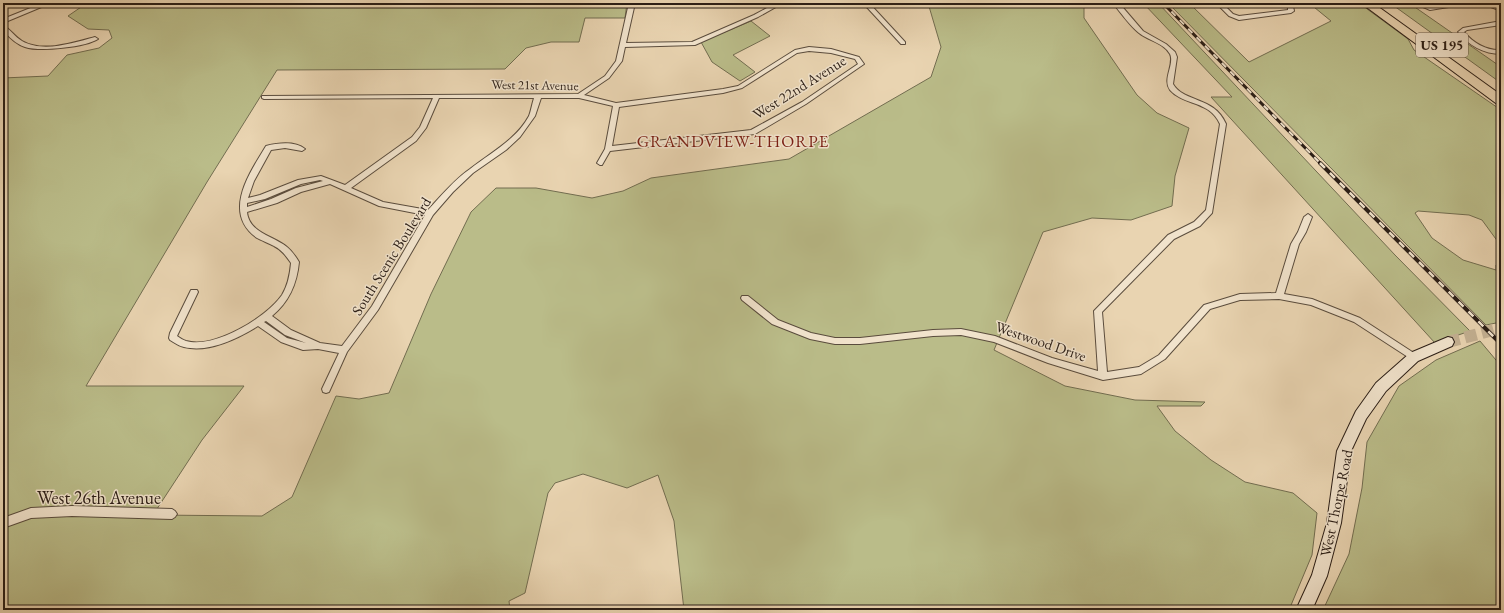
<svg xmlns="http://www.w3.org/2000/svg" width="1504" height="613" font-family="'EB Garamond',serif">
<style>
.green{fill:#babc89;stroke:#726d50}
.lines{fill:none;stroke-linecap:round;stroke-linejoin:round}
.secondary-tunnel{stroke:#c3b092;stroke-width:12;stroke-dasharray:12 5.5;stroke-linecap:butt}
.street-casing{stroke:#5a4c3d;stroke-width:2}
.secondary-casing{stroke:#2b1e16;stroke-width:2}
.highway-casing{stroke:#2b1e16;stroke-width:2}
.street{fill:#f1e3cc;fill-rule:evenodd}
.secondary{fill:#f1e3cc;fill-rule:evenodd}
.highway{fill:#e9d4b1;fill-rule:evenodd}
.rail-far1-casing{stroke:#2b1e16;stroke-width:3}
.rail-casing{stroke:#2b1e16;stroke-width:4}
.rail-far1{stroke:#f1e3cc;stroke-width:2;stroke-dasharray:6;stroke-linecap:butt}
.rail{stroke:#f1e3cc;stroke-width:2.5;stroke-dasharray:7;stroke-linecap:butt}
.labels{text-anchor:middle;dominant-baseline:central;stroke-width:3;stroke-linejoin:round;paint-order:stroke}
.far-street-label{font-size:13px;fill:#2b1e16;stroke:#f1e3cc}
.shield{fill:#f1e3cc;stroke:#66594d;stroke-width:1}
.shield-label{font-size:14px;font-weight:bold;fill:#2b1e16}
.street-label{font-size:15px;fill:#2b1e16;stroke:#f1e3cc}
.quarter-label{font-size:17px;letter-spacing:1px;fill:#7a1f14;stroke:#f1e3cc}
.near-street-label{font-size:18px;fill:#2b1e16;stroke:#f1e3cc}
</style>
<rect width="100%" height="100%" fill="#e9d4b1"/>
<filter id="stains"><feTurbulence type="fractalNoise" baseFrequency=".005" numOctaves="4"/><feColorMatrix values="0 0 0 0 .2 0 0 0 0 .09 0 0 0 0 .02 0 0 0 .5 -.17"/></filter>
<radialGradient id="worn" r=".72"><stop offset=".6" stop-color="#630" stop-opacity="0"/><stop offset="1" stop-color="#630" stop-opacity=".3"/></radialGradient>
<path class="green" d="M 108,3 L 627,3 L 625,18 L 585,18 L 579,42 L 551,42 L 526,48 L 505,69 L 277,70 L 207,182 L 86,386 L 244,386 L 202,440 L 153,515 L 262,516 L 292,497 L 336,396 L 359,399 L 389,393 L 431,294 L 471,212 L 496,188 L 536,188 L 592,198 L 623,191 L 651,178 L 789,159 L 931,77 L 941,47 L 928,3 L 1084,3 L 1084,18 L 1137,95 L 1157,113 L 1189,128 L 1175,176 L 1172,206 L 1131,220 L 1092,218 L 1043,232 L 994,350 L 1065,386 L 1135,400 L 1205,402 L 1201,406 L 1157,406 L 1175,431 L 1211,460 L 1245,482 L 1293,493 L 1317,513 L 1312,555 L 1289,610 L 684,610 L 674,521 L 658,475 L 627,488 L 583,474 L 555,483 L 548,493 L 525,593 L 509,601 L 510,610 L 3,610 L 3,519 L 6,514 L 3,514 L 3,410 L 5,406 L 3,406 L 3,78 L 48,76 L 67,55 L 99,48 L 112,38 L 109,30 L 88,29 L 68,16 L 84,5 Z
M 1143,3 L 1158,3 L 1395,255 L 1470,331 L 1435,343 L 1211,97 L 1232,97 Z
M 1168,3 L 1189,3 L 1249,62 L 1331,21 L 1309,3 L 1359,3 L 1408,39 L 1414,50 L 1501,110 L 1501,246 L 1482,220 L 1469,215 L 1418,211 L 1415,213 L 1432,238 L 1463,260 L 1496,270 L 1496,265 L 1501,263 L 1501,322 L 1486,325 Z
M 1390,3 L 1409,3 L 1501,67 L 1501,83 Z
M 751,21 L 770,36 L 733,55 L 755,72 L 740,81 L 712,62 L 701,42 Z
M 1480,341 L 1501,366 L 1501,610 L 1323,610 L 1349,554 L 1362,488 L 1367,442 L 1399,386 L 1436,360 Z"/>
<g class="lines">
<path class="secondary-tunnel" d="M 1448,342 L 1501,328"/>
<defs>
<path id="street" d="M 43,3 L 51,3 L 3,23 L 3,19 Z
M 629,3 L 635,3 L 626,43 L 692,42 L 754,15 L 776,3 L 783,3 L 758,17 L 695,45 L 625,47 L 622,61 L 609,78 L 584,95 L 616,103 L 723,89 L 738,86 L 795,50 L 809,47 L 831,49 L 859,57 L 864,64 L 806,104 L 755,134 L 610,151 L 602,165 L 600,165 L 597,163 L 605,149 L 613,106 L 579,98 L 541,98 L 535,116 L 520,137 L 506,150 L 473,173 L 453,192 L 433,215 L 378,310 L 347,352 L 329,392 L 326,393 L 323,392 L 322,389 L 339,353 L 318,349 L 303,350 L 281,342 L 258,326 C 237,339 209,353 184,347 C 179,346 175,343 170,340 L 169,338 L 170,333 L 191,290 L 197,290 L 198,292 L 177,336 C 180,338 183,340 186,341 C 214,349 266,318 282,295 C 288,285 290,274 291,263 C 286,256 282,250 274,246 C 269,243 262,241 257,238 C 222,213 249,174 266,146 C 278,143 295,141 305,149 L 302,151 L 285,148 L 271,150 L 254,181 L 248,198 L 260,195 L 298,180 L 321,176 L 345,185 L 412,137 L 420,127 L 433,98 L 264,99 L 262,98 L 262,96 L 578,94 L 605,76 L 616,61 ZM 809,51 L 831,53 L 855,59 L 858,64 L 802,102 L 751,130 L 612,146 L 619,107 L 723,93 L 742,88 L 797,53 ZM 439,98 L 534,98 C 532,104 531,111 529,116 C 516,140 490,153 470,169 C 454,180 441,196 428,210 L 383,202 L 351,188 L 416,141 L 426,128 ZM 320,180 L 323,181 L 296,188 L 271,199 L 247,207 L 247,203 L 265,199 L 301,184 ZM 330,184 L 379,206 L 425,215 L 372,306 L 342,346 L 320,343 L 291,330 L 272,316 C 289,302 297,284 299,262 C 296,257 292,251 287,247 C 274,236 249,233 247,212 L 277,203 L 301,192 ZM 266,321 L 285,335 L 306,343 L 287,338 L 264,322 Z
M 863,3 L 869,3 L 905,42 L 905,44 L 901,44 Z
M 1113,3 L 1119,3 L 1143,31 L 1166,44 L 1175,52 L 1177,57 L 1173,84 C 1184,103 1214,96 1226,124 L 1212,213 L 1200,226 L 1174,239 L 1102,312 L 1107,372 L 1139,367 L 1159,355 L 1204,305 L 1240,294 L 1276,293 L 1291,244 L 1298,232 L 1304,217 L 1308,214 L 1312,217 L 1306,232 L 1299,244 L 1284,294 L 1312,299 L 1360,318 L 1417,355 L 1418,357 L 1417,359 L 1414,360 L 1411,359 L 1354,322 L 1311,305 L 1279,299 L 1240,300 L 1210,309 L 1165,359 L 1141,374 L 1103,380 L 1048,363 L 994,342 L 961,335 L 933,336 L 860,344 L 835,344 L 810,339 L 772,324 L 742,300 L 741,298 L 742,296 L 748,296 L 778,320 L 811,333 L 835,338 L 860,338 L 933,330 L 961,329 L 995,336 L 1052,358 L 1098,371 L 1094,311 L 1168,235 L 1194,222 L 1206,210 L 1220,124 C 1209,100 1184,106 1170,90 C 1162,79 1175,64 1170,54 C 1164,43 1149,41 1139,33 C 1131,27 1120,12 1113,3 Z
M 1216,3 L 1222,3 L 1233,14 L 1239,16 L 1288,10 L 1288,8 L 1282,3 L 1289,3 L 1293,6 L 1294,11 L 1291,13 L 1239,20 L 1229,16 Z
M 1414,3 L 1422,3 L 1430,6 L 1451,3 L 1464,3 L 1461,5 L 1430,10 Z
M 1481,3 L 1489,3 L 1501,7 L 1501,11 Z
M 1501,21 L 1501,25 L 1467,30 L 1464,32 C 1473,43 1487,51 1501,50 L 1501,54 C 1484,54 1468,45 1458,32 L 1463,28 Z
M 3,25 C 10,29 15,37 22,41 C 43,53 73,43 95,37 L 98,39 C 86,47 40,52 25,47 C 16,44 9,37 3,30 Z
M 72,506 L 172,509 L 175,511 L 177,514 L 175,517 L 172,519 L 72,516 L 31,518 L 3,528 L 3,518 L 31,508 Z"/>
<path id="secondary" d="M 1448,337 L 1452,338 L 1454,342 L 1452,346 L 1418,361 L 1386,391 L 1366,419 L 1351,451 L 1341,523 L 1327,576 L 1312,610 L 1296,610 L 1312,575 L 1327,523 L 1337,451 L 1356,411 L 1376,383 L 1410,353 Z"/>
<path id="highway" d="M 1361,3 L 1373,3 L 1501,95 L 1501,105 L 1497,104 Z"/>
</defs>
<use href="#street" class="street-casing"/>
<use href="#secondary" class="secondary-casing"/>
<use href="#highway" class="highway-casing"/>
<use href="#street" class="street"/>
<use href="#secondary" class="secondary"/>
<use href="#highway" class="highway"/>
<defs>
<path id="rail-far1" d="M 1163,3 L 1321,164"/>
<path id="rail" d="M 1320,163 L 1501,344"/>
</defs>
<use href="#rail-far1" class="rail-far1-casing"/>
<use href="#rail" class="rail-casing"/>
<use href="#rail-far1" class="rail-far1"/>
<use href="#rail" class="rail"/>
</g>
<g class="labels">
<g class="far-street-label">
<text transform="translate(535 85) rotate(1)">West 21st Avenue</text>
</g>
<rect class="shield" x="1416" y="33" width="52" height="24" rx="3"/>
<g class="shield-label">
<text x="1442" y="45">US 195</text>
</g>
<g class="street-label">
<text transform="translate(799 87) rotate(-32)">West 22nd Avenue</text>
<text transform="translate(391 256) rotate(-58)">South Scenic Boulevard</text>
<text transform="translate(1041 341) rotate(19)">Westwood Drive</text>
<text transform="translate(1336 503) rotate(-78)">West Thorpe Road</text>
</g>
<g class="quarter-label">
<text x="733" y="141">GRANDVIEW-THORPE</text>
</g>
<g class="near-street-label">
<text x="99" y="497">West 26th Avenue</text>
</g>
</g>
<rect width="1504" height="613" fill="none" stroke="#e9d4b1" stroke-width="16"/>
<rect x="4" y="4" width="1496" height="605" fill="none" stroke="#2b1e16" stroke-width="2"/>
<rect x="8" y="8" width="1488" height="597" fill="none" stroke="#2b1e16"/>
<rect width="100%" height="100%" filter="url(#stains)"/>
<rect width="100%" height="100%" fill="url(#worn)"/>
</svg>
